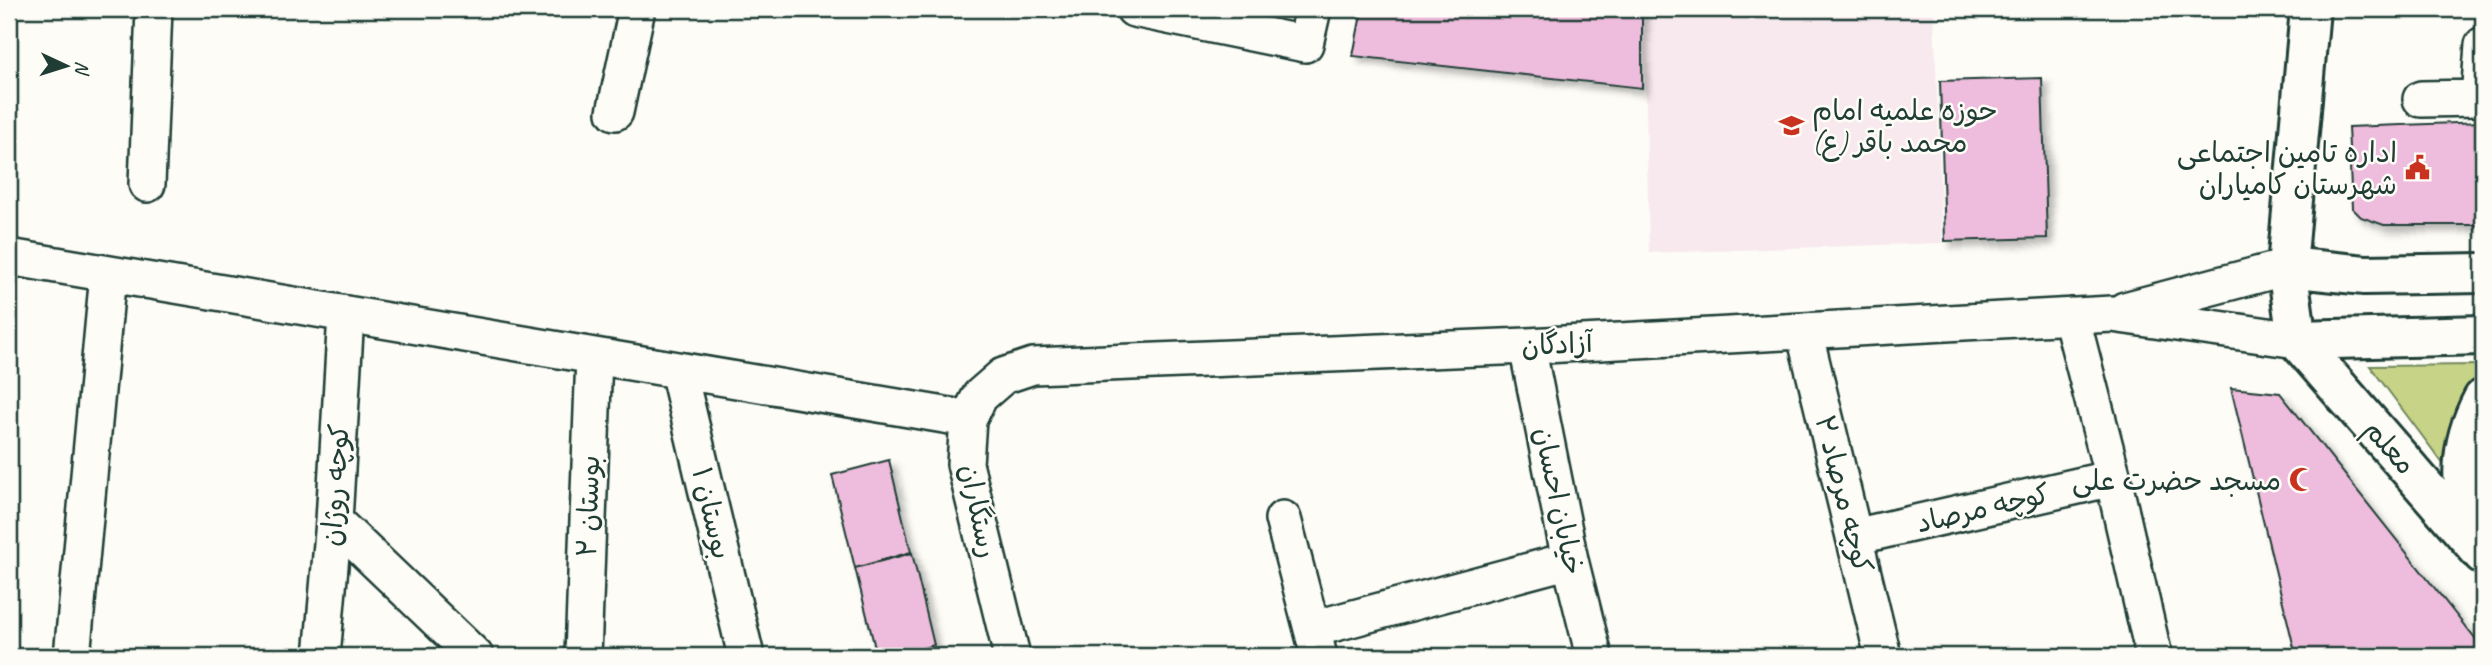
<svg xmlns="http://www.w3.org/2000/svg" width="2492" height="665" font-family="Caveat,'Playpen Sans Arabic',sans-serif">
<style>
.built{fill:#f8e9ef}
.green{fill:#c7d487;stroke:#73885e;stroke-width:2}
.building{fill:#eebcdc;stroke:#1f3d34;stroke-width:2;filter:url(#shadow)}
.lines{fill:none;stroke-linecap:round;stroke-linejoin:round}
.street-casing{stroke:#1f3d34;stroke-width:40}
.secondary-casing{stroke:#1f3d34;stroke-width:44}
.street{stroke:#fdfcf7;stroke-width:35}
.secondary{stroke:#fdfcf7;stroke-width:38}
.labels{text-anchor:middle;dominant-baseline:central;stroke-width:5;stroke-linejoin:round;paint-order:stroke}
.poi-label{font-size:28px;fill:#1f3d34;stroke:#fdfcf7;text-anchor:end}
.street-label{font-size:28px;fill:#1f3d34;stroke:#fdfcf7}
</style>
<defs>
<filter id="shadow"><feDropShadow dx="6" dy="6" stdDeviation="3.5" flood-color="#0004"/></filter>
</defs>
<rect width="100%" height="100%" fill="#fdfcf7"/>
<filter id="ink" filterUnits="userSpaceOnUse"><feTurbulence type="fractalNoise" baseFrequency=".0143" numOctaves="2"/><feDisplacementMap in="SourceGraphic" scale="14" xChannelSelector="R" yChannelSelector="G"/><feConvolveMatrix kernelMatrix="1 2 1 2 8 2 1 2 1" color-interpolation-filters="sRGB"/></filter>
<g filter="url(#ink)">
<path class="built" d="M 1644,9 L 1934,9 L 1942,243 L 1649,253 Z"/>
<path class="green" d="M 2483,365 C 2483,377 2474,385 2469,396 C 2458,417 2451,442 2444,465 L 2370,366 Z"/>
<path class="building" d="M 1362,9 L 1642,9 L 1642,88 L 1353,56 Z
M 2042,78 L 2047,238 L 1945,241 L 1940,81 Z
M 2483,122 L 2483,225 L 2384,225 L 2361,217 L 2352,208 L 2348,127 Z
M 2231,388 L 2280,393 L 2483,649 L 2483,656 L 2296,656 Z
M 889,460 L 911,552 L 855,568 L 832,475 Z
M 912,553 L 934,645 L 895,656 L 877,656 L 855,568 Z
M 937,647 L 939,656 L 902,656 Z"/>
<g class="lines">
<defs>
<path id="street" d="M 1134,9 L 1305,44 L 1313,9
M 2421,99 L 2479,98 L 2483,45
M 615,112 L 637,9
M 147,184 L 154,9
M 9,257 L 968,419
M 2125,310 L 2287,267
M 2071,316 L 2113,478
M 1804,331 L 1883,656
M 1527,346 L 1570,560 L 1594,656
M 678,370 L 746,656
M 1283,519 L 1319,656
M 334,521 L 475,656
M 1854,537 L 2113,478 L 2154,656
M 1313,629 L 1570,560
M 72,656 L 108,274
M 322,656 L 334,521 L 346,314
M 583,656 L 594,356
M 1012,656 L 965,464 L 968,419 L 980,396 L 1003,376 L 1033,366 L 1527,346 L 2112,314 L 2297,340"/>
<path id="secondary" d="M 2287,267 L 2365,275 L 2483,273
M 2297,340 L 2287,267 L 2310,9
M 2297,340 L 2483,554
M 2297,340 L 2483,335
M 2473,540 C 2460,488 2457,448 2483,399"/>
</defs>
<use href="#street" class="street-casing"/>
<use href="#secondary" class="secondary-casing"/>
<use href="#street" class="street"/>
<use href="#secondary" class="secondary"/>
</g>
</g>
<defs>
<symbol id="university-bare" viewBox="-9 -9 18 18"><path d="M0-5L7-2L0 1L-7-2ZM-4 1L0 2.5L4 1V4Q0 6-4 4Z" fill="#c8321e" stroke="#fdfcf7" stroke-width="2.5" paint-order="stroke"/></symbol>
<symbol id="civic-bare" viewBox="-9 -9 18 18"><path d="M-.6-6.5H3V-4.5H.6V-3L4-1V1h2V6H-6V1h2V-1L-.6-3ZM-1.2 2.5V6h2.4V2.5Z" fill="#c8321e" stroke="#fdfcf7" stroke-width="2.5" paint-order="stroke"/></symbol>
<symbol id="mosque-bare" viewBox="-9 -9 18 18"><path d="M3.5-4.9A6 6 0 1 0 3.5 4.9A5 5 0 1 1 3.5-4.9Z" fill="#c8321e" stroke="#fdfcf7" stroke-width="2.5" paint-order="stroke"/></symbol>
</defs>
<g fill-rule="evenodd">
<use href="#university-bare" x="1774" y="108" width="35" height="35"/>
<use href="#civic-bare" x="2400" y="150" width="35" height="35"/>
<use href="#mosque-bare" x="2284" y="462" width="35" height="35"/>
</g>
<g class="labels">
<g class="poi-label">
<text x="1812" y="110" text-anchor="start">حوزه علمیه امام<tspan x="1812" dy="32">محمد باقر (ع)</tspan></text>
<text x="2397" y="152">اداره تامین اجتماعی<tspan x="2397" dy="32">شهرستان کامیاران</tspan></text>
<text x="2281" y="480">مسجد حضرت علی</text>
</g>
<g class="street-label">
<text transform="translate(1557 344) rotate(-3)">آزادگان</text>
<text transform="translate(2390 447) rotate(49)">معلم</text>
<text transform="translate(335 485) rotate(-86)">کوچه روژان</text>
<text transform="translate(1844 494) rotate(76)">کوچه مرصاد ۲</text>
<text transform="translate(1559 501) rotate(78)">خیابان احسان</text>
<text transform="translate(588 506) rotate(-88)">بوستان ۲</text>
<text transform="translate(1983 508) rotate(-13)">کوچه مرصاد</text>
<text transform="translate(979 511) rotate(78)">رستگاران</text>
<text transform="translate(712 513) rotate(77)">بوستان ۱</text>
</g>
</g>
<rect width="2492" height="665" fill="none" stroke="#fdfcf7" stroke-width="35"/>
<rect x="18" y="18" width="2457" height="630" fill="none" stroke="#1f3d34" stroke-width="2.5" filter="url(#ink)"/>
<g transform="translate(66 66) rotate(94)" stroke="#fdfcf7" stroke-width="5" paint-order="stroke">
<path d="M0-5L12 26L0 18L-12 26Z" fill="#1f3d34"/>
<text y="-10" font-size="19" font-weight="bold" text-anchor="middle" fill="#1f3d34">N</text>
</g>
</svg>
